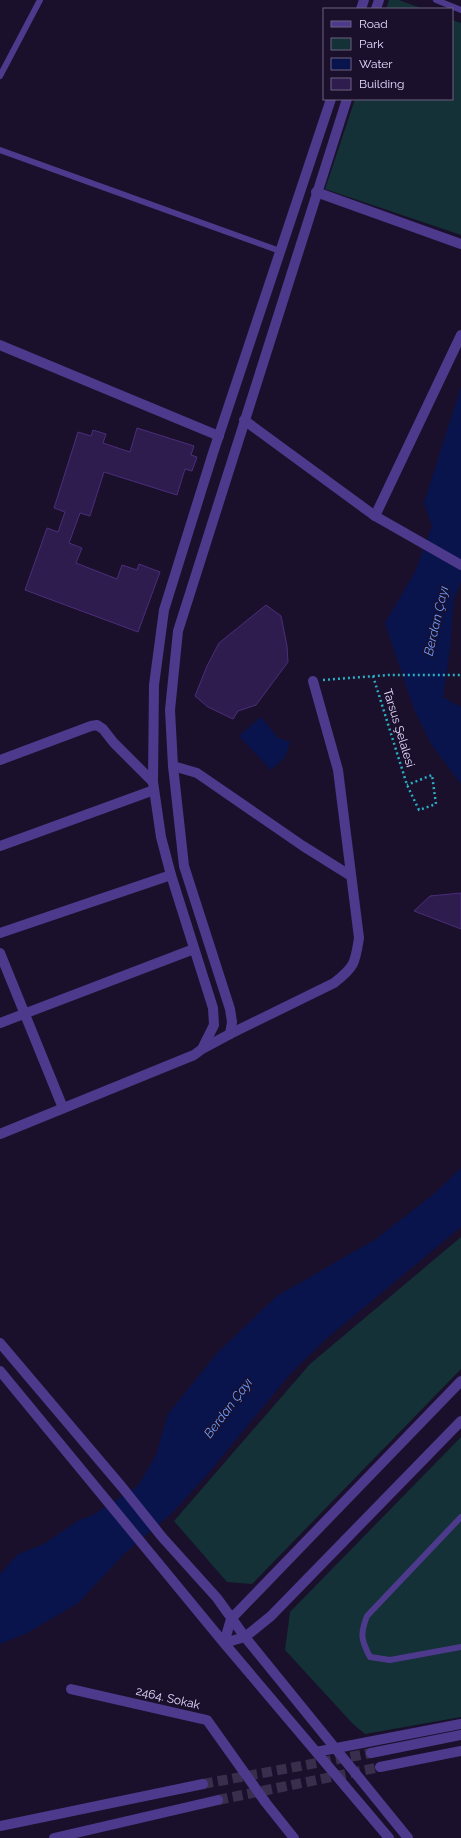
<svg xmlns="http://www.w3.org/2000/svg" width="461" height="1838" font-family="Raleway,sans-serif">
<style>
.green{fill:#133136}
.water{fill:#09144c}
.building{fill:#2f1c4e;stroke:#4b2d7a}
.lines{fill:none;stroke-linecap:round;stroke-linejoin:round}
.tertiary-tunnel{stroke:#392e4c;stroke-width:10;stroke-dasharray:10 5;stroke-linecap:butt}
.path{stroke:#2caec2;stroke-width:2.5;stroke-dasharray:2 3;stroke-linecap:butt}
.service{stroke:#4d3a8c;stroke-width:6}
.minor{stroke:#4d3a8c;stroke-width:10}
.tertiary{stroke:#4d3a8c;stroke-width:10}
.labels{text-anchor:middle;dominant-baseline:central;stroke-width:3;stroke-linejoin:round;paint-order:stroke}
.street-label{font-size:12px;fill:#e6dbff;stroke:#1a102c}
.water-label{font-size:13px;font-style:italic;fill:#699dff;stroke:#1a102c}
</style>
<rect width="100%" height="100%" fill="#1a102c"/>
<path class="green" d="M 389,0 L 399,0 L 423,9 L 386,9 Z
M 452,20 L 461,23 L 461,235 L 325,189 L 355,99 L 452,99 Z
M 461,1237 L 461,1369 L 252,1584 L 227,1582 L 174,1521 L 310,1364 Z
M 461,1437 L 461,1717 L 365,1734 L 353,1724 L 285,1650 L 290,1612 Z"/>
<path class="water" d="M 461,387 L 461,582 L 454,598 L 450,649 L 443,697 L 461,707 L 461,784 L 431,744 L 414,709 L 385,623 L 415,572 L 432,526 L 424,503 Z
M 261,717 L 278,738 L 290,742 L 285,757 L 271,770 L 239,736 Z
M 461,1168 L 461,1227 L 327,1338 L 290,1374 L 207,1475 L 171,1514 L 126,1552 L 78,1603 L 29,1632 L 0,1644 L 0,1574 L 18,1554 L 44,1544 L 79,1520 L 91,1516 L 138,1486 L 156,1455 L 168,1414 L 218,1352 L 277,1296 L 376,1239 L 434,1194 Z"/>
<path class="building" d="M 137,428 L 194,446 L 191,455 L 197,457 L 192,471 L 185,469 L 177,495 L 104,472 L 90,516 L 80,513 L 69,543 L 82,548 L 76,563 L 117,579 L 122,565 L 137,570 L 139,564 L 160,572 L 138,632 L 25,590 L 47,528 L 58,532 L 65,512 L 54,508 L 78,432 L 91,436 L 93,430 L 106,434 L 103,443 L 130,452 Z
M 266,605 L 281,616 L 287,646 L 288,662 L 256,705 L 238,711 L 233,719 L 208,707 L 195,696 L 207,666 L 219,643 Z
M 461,893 L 461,929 L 414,911 L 430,896 Z"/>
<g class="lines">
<path class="tertiary-tunnel" d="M 203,1784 L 371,1753
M 218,1800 L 380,1767"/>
<path class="path" d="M 373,676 L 407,785 L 419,810 L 436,804 L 432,775 L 407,785
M 323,680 L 389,675 L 461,675"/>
<path class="service" d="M 436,0 L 461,10
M 0,76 L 40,0
M 0,150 L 280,251
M 461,1517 L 367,1616 C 360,1634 361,1640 370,1657 L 390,1660 L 461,1647"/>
<path class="minor" d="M 316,192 L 461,244
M 0,345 L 219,436
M 375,516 L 461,335
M 0,760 L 91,726 L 97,725 L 103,729 L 114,743 L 153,782
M 173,766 L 197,773 L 303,846 L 351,876
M 0,846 L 154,790
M 0,933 L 171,875
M 0,953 L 63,1108
M 0,1023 L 194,949
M 230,1034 L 334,983 C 355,967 355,963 359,938 L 338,770 L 313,681
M 71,1689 L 207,1720 L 266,1803 L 294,1838"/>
<path class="tertiary" d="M 361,9 L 364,0
M 376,9 L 379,0
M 244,420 L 375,516 L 461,565
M 202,1049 L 214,1025 L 213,1008 L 171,875 L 161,837 L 153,782 L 154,685 L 164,610 L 213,453 L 331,99
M 0,1134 L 194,1055 L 202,1049 L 230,1034 L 232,1022 L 230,1009 L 184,866 L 173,766 L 170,710 L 178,631 L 347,99
M 0,1343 L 122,1487 L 162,1537 L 217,1598 L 245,1637 L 408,1838
M 0,1371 L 224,1643 L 389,1838
M 224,1643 L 231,1619 L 461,1381
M 224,1643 L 245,1637 L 271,1616 L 461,1421
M 316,1752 L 461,1724
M 371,1753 L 461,1735
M 380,1767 L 461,1751
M 0,1826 L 203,1784
M 54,1838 L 218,1800"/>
</g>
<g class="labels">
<g class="street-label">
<text transform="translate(399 728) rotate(73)">Tarsus Şelalesi</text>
<text transform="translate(168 1698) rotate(13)">2464. Sokak</text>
</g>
<g class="water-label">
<text transform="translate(436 621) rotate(-77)">Berdan Çayı</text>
<text transform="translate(228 1408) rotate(-53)">Berdan Çayı</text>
</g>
</g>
<rect x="323" y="8" width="130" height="92" fill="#1a102c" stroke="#6c6180"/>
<rect x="331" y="21" width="20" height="6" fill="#4d3a8c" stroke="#6c6180"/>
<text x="359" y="28" font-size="12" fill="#e6dbff">Road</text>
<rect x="331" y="38" width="20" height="12" fill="#133136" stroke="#6c6180"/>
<text x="359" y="48" font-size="12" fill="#e6dbff">Park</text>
<rect x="331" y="58" width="20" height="12" fill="#09144c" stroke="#6c6180"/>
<text x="359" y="68" font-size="12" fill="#e6dbff">Water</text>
<rect x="331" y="78" width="20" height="12" fill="#2f1c4e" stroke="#6c6180"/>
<text x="359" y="88" font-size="12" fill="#e6dbff">Building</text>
</svg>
